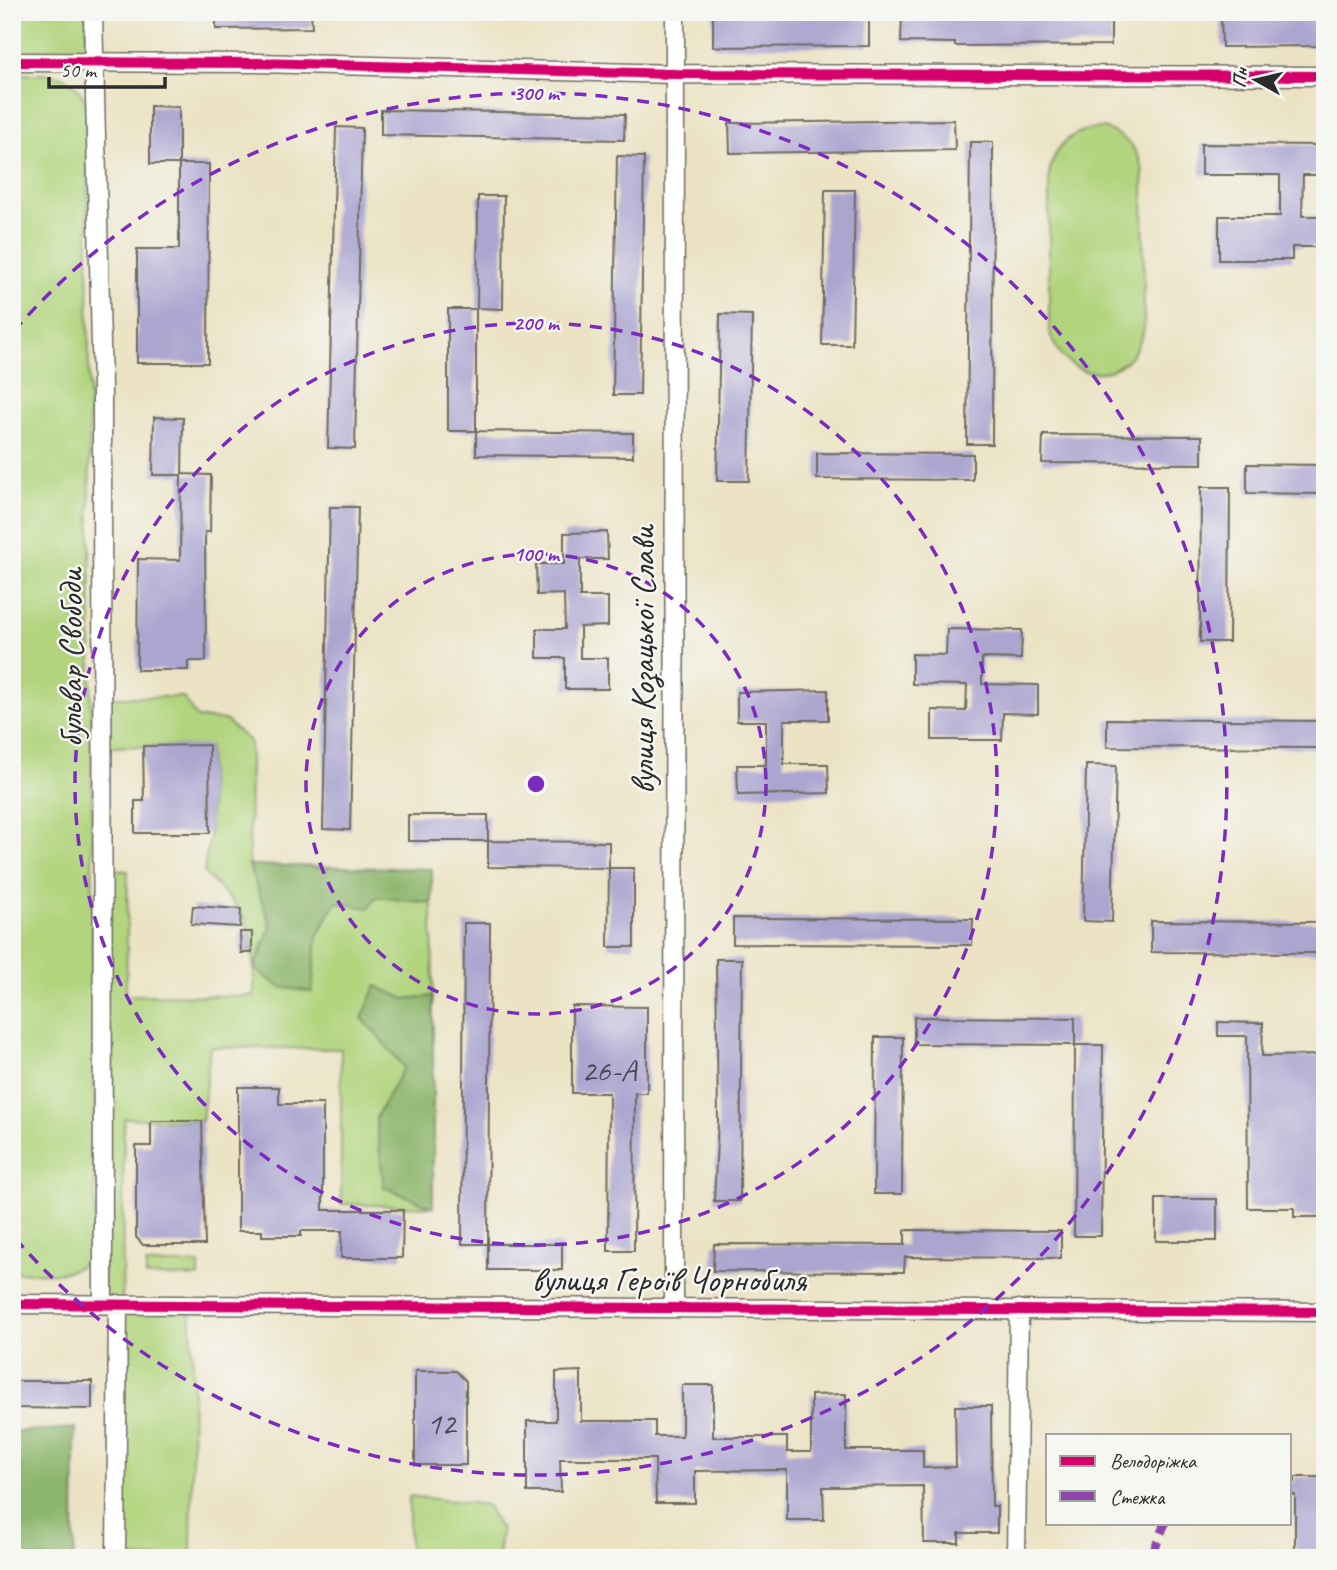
<svg xmlns="http://www.w3.org/2000/svg" width="1337" height="1570" font-family="Caveat,sans-serif">
<style>
.green{fill:#b1d47d;stroke:#6e8054;stroke-width:2}
.forest{fill:#8cb66c;stroke:#5c704c;stroke-width:2}
.building{fill:#aca5d0}
.lines{fill:none;stroke-linecap:round;stroke-linejoin:round}
.minor-casing{stroke:#6e6b61;stroke-width:21}
.minor{stroke:#fff;stroke-width:18}
.quiet{stroke:#8e44ad;stroke-width:9;stroke-dasharray:18 9;stroke-linecap:butt}
.cycleway-casing{stroke:#f6f6f2;stroke-width:15}
.cycleway{stroke:#d6006c;stroke-width:10}
.ring{fill:none;stroke:#7b2cbf;stroke-width:3.5;stroke-dasharray:12 9}
.labels{text-anchor:middle;dominant-baseline:central;stroke-width:5;stroke-linejoin:round;paint-order:stroke}
.number-label{font-size:32px;fill:#4b4a54}
.street-label{font-size:35px;fill:#2b2b2b;stroke:#f6f6f2}
.centre{fill:#7b2cbf;stroke:#f6f6f2;stroke-width:3.5}
.ring-label{font-size:21px;text-anchor:middle;font-weight:bold;fill:#7b2cbf;stroke:#f6f6f2;stroke-width:5;stroke-linejoin:round;paint-order:stroke}
</style>
<rect width="100%" height="100%" fill="#f6f6f2"/>
<filter id="ink" filterUnits="userSpaceOnUse"><feTurbulence type="fractalNoise" baseFrequency=".0143" numOctaves="2"/><feDisplacementMap in="SourceGraphic" scale="14" xChannelSelector="R" yChannelSelector="G"/><feConvolveMatrix kernelMatrix="1 2 1 2 8 2 1 2 1" color-interpolation-filters="sRGB"/></filter>
<filter id="wash" filterUnits="userSpaceOnUse"><feTurbulence type="fractalNoise" baseFrequency=".00686" numOctaves="4" result="noise"/><feDisplacementMap in="SourceGraphic" scale="28" xChannelSelector="R" yChannelSelector="G"/><feGaussianBlur stdDeviation="1.57" result="paint"/><feColorMatrix in="noise" values="0 0 0 0 0 0 0 0 0 0 0 0 0 0 0 0 0 1.4 0 .05"/><feComposite in="paint" operator="in"/></filter>
<g filter="url(#wash)">
<rect width="100%" height="100%" fill="#ebe3c4"/>
<path class="green" d="M 12,12 L 86,12 L 86,51 L 82,55 L 12,56 Z
M 12,74 C 49,75 69,67 87,104 L 95,1242 C 85,1282 45,1273 12,1272 Z
M 1103,128 C 1126,136 1137,147 1143,171 L 1144,329 C 1130,387 1063,387 1049,329 L 1049,174 C 1055,144 1072,129 1103,128 Z
M 101,697 L 183,697 L 197,718 L 225,720 L 250,742 L 249,865 L 271,926 L 254,968 L 312,991 L 317,936 L 336,902 L 369,908 L 376,897 L 432,903 L 433,996 L 405,999 L 404,1067 L 376,1118 L 384,1187 L 433,1207 L 341,1204 L 341,1049 L 210,1047 L 202,1121 L 124,1118 L 122,1303 L 190,1304 L 193,1370 L 191,1558 L 122,1558 L 122,1304 L 103,1303 L 103,870 L 128,871 L 126,995 L 254,996 C 254,925 254,922 204,873 L 210,833 L 209,746 L 101,747 Z
M 146,1264 L 199,1264 L 199,1277 L 146,1276 Z
M 409,1496 L 486,1505 L 501,1530 L 498,1558 L 409,1558 Z"/>
<path class="forest" d="M 249,865 L 432,869 L 432,903 L 376,897 L 369,908 L 336,902 L 317,936 L 312,992 L 280,987 L 254,969 L 271,926 Z
M 376,986 L 405,999 L 433,996 L 433,1207 L 384,1187 L 376,1118 L 404,1067 L 362,1018 Z
M 75,1428 L 74,1558 L 12,1558 L 12,1432 Z"/>
<g id="blocks">
<path class="building" d="M 216,12 L 311,12 L 312,28 L 216,29 Z
M 902,12 L 1111,14 L 1111,45 L 955,46 L 955,43 L 901,42 Z
M 713,13 L 869,13 L 869,46 L 713,47 Z
M 1325,14 L 1325,46 L 1222,47 L 1221,15 Z
M 150,106 L 179,107 L 179,164 L 150,164 Z
M 381,110 L 625,114 L 624,140 L 381,135 Z
M 954,120 L 955,150 L 730,153 L 729,123 Z
M 336,127 L 362,128 L 355,449 L 328,448 Z
M 970,142 L 993,142 L 992,444 L 967,444 Z
M 1201,144 L 1325,145 L 1325,175 L 1303,175 L 1302,216 L 1325,216 L 1325,247 L 1292,247 L 1292,260 L 1219,260 L 1219,216 L 1280,216 L 1280,175 L 1201,175 Z
M 617,156 L 644,157 L 640,395 L 613,395 Z
M 179,164 L 209,164 L 208,363 L 137,363 L 137,249 L 179,249 Z
M 825,190 L 855,190 L 852,345 L 822,345 Z
M 478,196 L 504,196 L 503,309 L 477,308 Z
M 448,309 L 476,309 L 476,431 L 448,431 Z
M 720,314 L 752,315 L 749,481 L 717,481 Z
M 154,417 L 183,418 L 182,474 L 211,475 L 210,532 L 205,532 L 206,661 L 188,661 L 188,670 L 137,670 L 138,559 L 180,560 L 181,475 L 153,475 Z
M 476,431 L 633,433 L 633,457 L 476,455 Z
M 1043,435 L 1202,436 L 1202,464 L 1042,463 Z
M 817,453 L 973,454 L 973,480 L 817,479 Z
M 1247,464 L 1325,465 L 1325,494 L 1247,493 Z
M 1201,487 L 1230,487 L 1229,642 L 1200,642 Z
M 330,507 L 358,507 L 350,830 L 323,829 Z
M 607,532 L 608,559 L 580,559 L 580,597 L 608,597 L 608,626 L 580,627 L 580,658 L 608,658 L 608,689 L 565,689 L 565,658 L 537,658 L 537,629 L 565,629 L 564,594 L 537,595 L 536,564 L 564,564 L 564,533 Z
M 947,629 L 1022,630 L 1021,659 L 982,658 L 982,684 L 1038,685 L 1038,714 L 1003,713 L 1002,740 L 932,740 L 932,710 L 966,711 L 967,685 L 912,684 L 912,654 L 946,655 Z
M 828,690 L 828,720 L 784,720 L 784,764 L 828,764 L 829,793 L 738,795 L 737,765 L 766,765 L 766,721 L 737,721 L 737,692 Z
M 1107,719 L 1325,721 L 1325,748 L 1107,747 Z
M 209,745 L 210,833 L 135,833 L 135,801 L 144,801 L 143,746 Z
M 1086,765 L 1116,766 L 1112,922 L 1083,921 Z
M 408,815 L 488,815 L 488,841 L 408,841 Z
M 488,841 L 609,842 L 609,868 L 488,867 Z
M 609,868 L 634,868 L 634,947 L 608,947 Z
M 193,906 L 241,909 L 240,927 L 191,924 Z
M 733,918 L 973,919 L 972,945 L 733,944 Z
M 1151,921 L 1325,922 L 1325,953 L 1151,952 Z
M 464,923 L 490,923 L 488,1244 L 462,1244 Z
M 240,932 L 252,932 L 252,953 L 241,953 Z
M 716,959 L 742,959 L 740,1201 L 714,1201 L 718,1120 Z
M 572,1006 L 647,1007 L 647,1093 L 635,1093 L 634,1251 L 608,1251 L 609,1093 L 572,1093 Z
M 914,1017 L 1075,1018 L 1075,1045 L 914,1044 Z
M 1218,1022 L 1263,1023 L 1262,1056 L 1325,1055 L 1325,1217 L 1294,1217 L 1294,1208 L 1248,1208 L 1247,1036 L 1218,1036 Z
M 875,1037 L 903,1037 L 902,1194 L 874,1194 Z
M 1075,1045 L 1103,1045 L 1101,1236 L 1074,1236 Z
M 238,1087 L 279,1087 L 279,1104 L 323,1104 L 323,1210 L 403,1210 L 402,1258 L 341,1258 L 342,1231 L 301,1231 L 301,1236 L 262,1236 L 262,1231 L 238,1231 Z
M 151,1121 L 202,1121 L 205,1245 L 143,1245 L 136,1237 L 136,1146 L 151,1146 Z
M 1156,1199 L 1217,1199 L 1217,1241 L 1156,1241 Z
M 905,1230 L 1061,1231 L 1061,1258 L 905,1257 L 904,1272 L 713,1271 L 714,1244 L 905,1245 Z
M 488,1244 L 562,1244 L 562,1270 L 488,1270 Z
M 415,1371 L 456,1371 L 466,1381 L 466,1465 L 415,1465 Z
M 581,1371 L 581,1421 L 655,1421 L 655,1436 L 682,1436 L 682,1385 L 713,1385 L 713,1437 L 787,1437 L 787,1452 L 811,1452 L 811,1395 L 846,1394 L 846,1450 L 923,1450 L 923,1468 L 956,1467 L 955,1406 L 991,1406 L 992,1506 L 997,1506 L 997,1533 L 959,1533 L 959,1543 L 924,1543 L 923,1486 L 823,1487 L 824,1520 L 787,1520 L 787,1470 L 695,1471 L 695,1503 L 656,1503 L 655,1459 L 560,1459 L 561,1492 L 527,1492 L 527,1421 L 556,1421 L 556,1372 Z
M 12,1381 L 92,1381 L 92,1409 L 12,1408 Z
M 1295,1477 L 1325,1477 L 1325,1550 L 1295,1550 L 1295,1495 L 1290,1494 L 1290,1482 L 1295,1482 Z"/>
</g>
</g>
<g filter="url(#ink)">
<use href="#blocks" fill-opacity="0" stroke="#6e6b61" stroke-width="2"/>
<g class="lines">
<defs>
<path id="minor" d="M 93,12 L 102,387 L 103,1303
M 12,62 L 257,63 L 675,74 L 1325,76
M 12,1304 L 1325,1312
M 674,1307 L 675,12
M 116,1558 L 118,1304
M 1016,1558 L 1019,1309"/>
</defs>
<use href="#minor" class="minor-casing"/>
<use href="#minor" class="minor"/>
<path class="quiet" d="M 1151,1558 L 1165,1523"/>
<defs>
<path id="cycleway" d="M 12,62 L 257,63 L 675,74 L 1325,76
M 12,1304 L 1325,1312"/>
</defs>
<use href="#cycleway" class="cycleway-casing"/>
<use href="#cycleway" class="cycleway"/>
</g>
</g>
<g class="ring">
<circle cx="536" cy="784" r="230"/>
<circle cx="536" cy="784" r="461"/>
<path d="M14 331A691 691 0 1 1 14 1237"/>
</g>
<g class="labels">
<g class="number-label">
<text x="609" y="1070">26-А</text>
<text x="441" y="1423">12</text>
</g>
<g class="street-label">
<text transform="translate(70 658) rotate(-90)">бульвар Свободи</text>
<text transform="translate(642 660) rotate(-90)">вулиця Козацької Слави</text>
<text x="669" y="1279">вулиця Героїв Чорнобиля</text>
</g>
</g>
<circle cx="536" cy="784" r="10" class="centre"/>
<g class="ring-label">
<text x="536" y="100">300 m</text>
<text x="536" y="330">200 m</text>
<text x="536" y="561">100 m</text>
</g>
<rect width="1337" height="1570" fill="none" stroke="#f6f6f2" stroke-width="42"/>
<rect x="1046" y="1434" width="245" height="91" fill="#f6f6f2" stroke="#a5a5a2" stroke-width="2"/>
<rect x="1060" y="1456" width="35" height="10" fill="#d6006c" stroke="#a5a5a2" stroke-width="2"/>
<text x="1110" y="1468" font-size="21" fill="#2b2b2b">Велодоріжка</text>
<rect x="1060" y="1491" width="35" height="10" fill="#8e44ad" stroke="#a5a5a2" stroke-width="2"/>
<text x="1110" y="1504" font-size="21" fill="#2b2b2b">Стежка</text>
<g transform="translate(1256 80) rotate(278)" stroke="#f6f6f2" stroke-width="5" paint-order="stroke">
<path d="M0-5L12 26L0 18L-12 26Z" fill="#2b2b2b"/>
<text y="-10" font-size="19" font-weight="bold" text-anchor="middle" fill="#2b2b2b">Пн</text>
</g>
<path d="M49 77v10h116v-10" fill="none" stroke="#2b2b2b" stroke-width="3.5"/>
<text x="60" y="77" font-size="21" fill="#2b2b2b" stroke="#f6f6f2" stroke-width="5" paint-order="stroke">50 m</text>
</svg>
